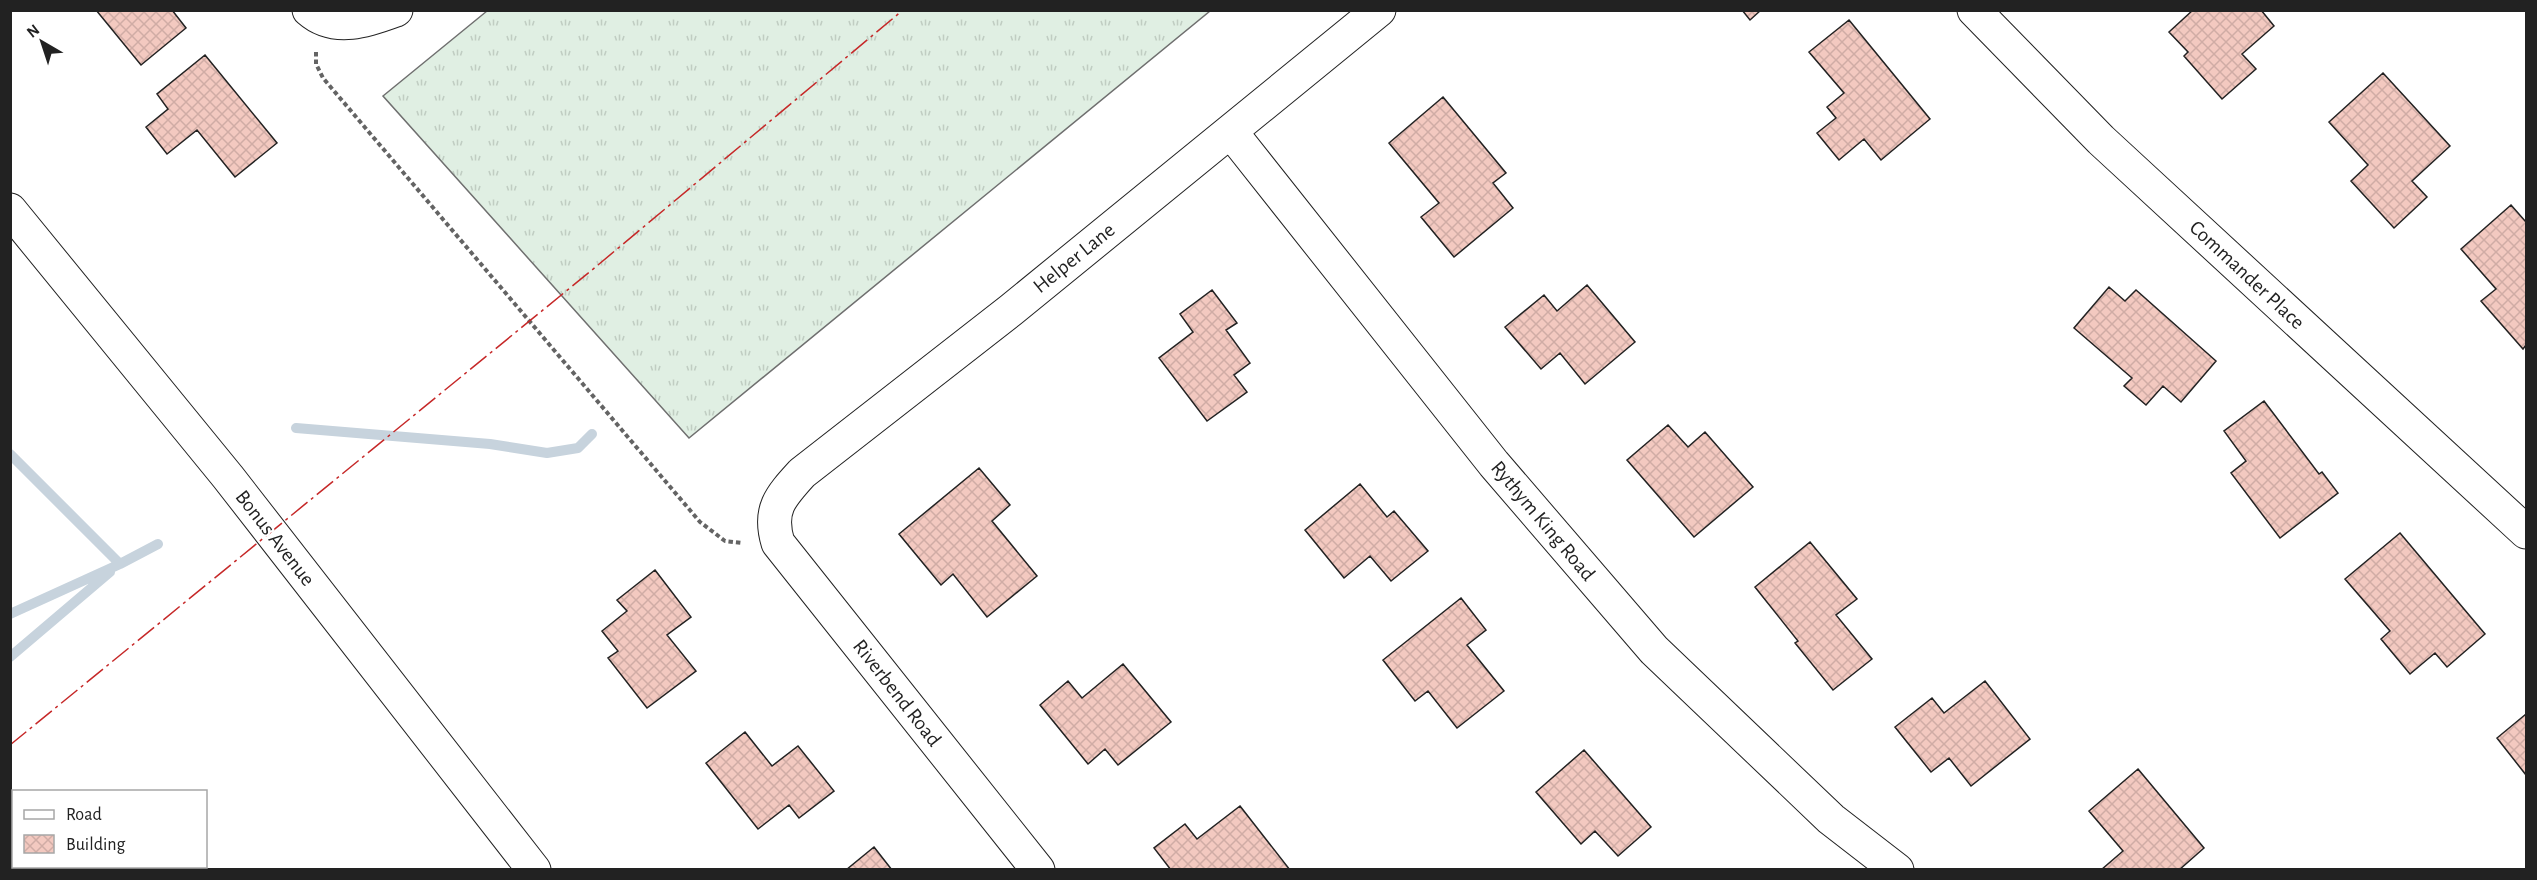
<svg xmlns="http://www.w3.org/2000/svg" width="2537" height="880" font-family="'Alegreya Sans',sans-serif">
<style>
.grass{fill:url(#grass-tufts);stroke:#6f6f6f;stroke-width:1.5}
.lines{fill:none;stroke-linecap:round;stroke-linejoin:round}
.stream{stroke:#c7d3dd;stroke-width:10}
.building{fill:url(#building-cross-hatch);stroke:#222;stroke-width:1.5}
.street-casing{stroke:#222;stroke-width:35}
.secondary-casing{stroke:#222;stroke-width:35}
.path{stroke:#646464;stroke-width:4;stroke-dasharray:4.5 3;stroke-linecap:butt}
.street{stroke:#fff;stroke-width:33}
.secondary{stroke:#fff;stroke-width:33}
.power{stroke:#c62828;stroke-width:1.5;stroke-dasharray:21 4.5 3 4.5;stroke-linecap:butt}
.labels{text-anchor:middle;dominant-baseline:central;stroke-width:4.5;stroke-linejoin:round;paint-order:stroke}
.street-label{font-size:21px;fill:#222;stroke:#fff}
</style>
<defs>
<pattern id="grass-tufts" width="24" height="20" patternUnits="userSpaceOnUse" patternTransform="scale(1.5)"><rect width="24" height="20" fill="#e0efe3"/><path d="M3 7l-1-3M5 7V3M7 7l1-3M15 17l-1-3M17 17v-4M19 17l1-3" fill="none" stroke="#c0cdc2"/></pattern>
<pattern id="building-cross-hatch" width="8" height="8" patternUnits="userSpaceOnUse" patternTransform="scale(1.5)"><rect width="8" height="8" fill="#f3c9c0"/><path d="M0 0l8 8M0 8l8-8" fill="none" stroke="#d0aca5"/></pattern>
</defs>
<rect width="100%" height="100%" fill="#fff"/>
<path class="grass" d="M 487,11 L 487,10 L 1210,11 L 689,438 L 383,96 Z"/>
<g class="lines">
<path class="stream" d="M 296,428 L 490,444 L 547,453 L 578,448 L 592,434
M 10,454 L 120,564
M 10,614 L 120,564 L 158,544
M 10,657 L 110,572"/>
</g>
<path class="building" d="M 96,10 L 172,10 L 186,28 L 141,65 Z
M 1742,10 L 1761,10 L 1750,20 Z
M 2193,10 L 2261,10 L 2274,26 L 2242,54 L 2256,69 L 2222,99 L 2184,56 L 2188,52 L 2169,32 Z
M 1849,20 L 1930,119 L 1881,160 L 1864,139 L 1839,160 L 1817,133 L 1836,118 L 1827,107 L 1844,93 L 1809,52 Z
M 205,55 L 277,143 L 235,177 L 197,130 L 167,154 L 146,127 L 168,109 L 157,94 Z
M 2383,73 L 2450,146 L 2412,181 L 2427,197 L 2394,228 L 2351,181 L 2368,165 L 2329,122 Z
M 1443,97 L 1506,173 L 1493,183 L 1513,208 L 1454,257 L 1421,217 L 1439,203 L 1389,143 Z
M 2511,205 L 2526,222 L 2526,345 L 2523,349 L 2481,301 L 2496,289 L 2461,249 Z
M 1587,285 L 1635,342 L 1585,384 L 1560,353 L 1541,369 L 1505,327 L 1544,295 L 1557,311 Z
M 2109,287 L 2125,301 L 2136,290 L 2216,361 L 2181,402 L 2163,386 L 2146,405 L 2124,386 L 2132,378 L 2074,328 Z
M 1212,290 L 1237,323 L 1226,330 L 1250,363 L 1234,375 L 1247,392 L 1207,421 L 1159,358 L 1193,332 L 1180,314 Z
M 2264,401 L 2319,474 L 2322,472 L 2338,493 L 2280,538 L 2231,473 L 2246,461 L 2224,431 Z
M 1668,425 L 1688,447 L 1705,432 L 1753,487 L 1694,537 L 1627,460 Z
M 979,468 L 1010,505 L 992,521 L 1037,576 L 987,617 L 953,574 L 941,585 L 899,534 Z
M 1360,484 L 1387,517 L 1394,511 L 1428,551 L 1391,581 L 1370,556 L 1344,578 L 1305,530 Z
M 2400,533 L 2485,634 L 2447,667 L 2435,653 L 2410,674 L 2381,639 L 2390,631 L 2345,579 Z
M 1810,542 L 1857,599 L 1836,615 L 1872,659 L 1833,690 L 1795,643 L 1798,641 L 1755,587 Z
M 655,570 L 691,617 L 667,635 L 696,671 L 647,708 L 608,658 L 618,651 L 602,631 L 627,611 L 617,600 Z
M 1461,598 L 1486,630 L 1467,645 L 1504,691 L 1457,728 L 1428,691 L 1415,701 L 1383,660 Z
M 1123,664 L 1171,722 L 1118,765 L 1105,749 L 1088,764 L 1040,705 L 1068,681 L 1082,698 Z
M 1985,681 L 2030,739 L 1971,786 L 1949,758 L 1931,772 L 1895,727 L 1932,698 L 1944,713 Z
M 2526,714 L 2526,775 L 2497,738 Z
M 745,732 L 772,766 L 798,746 L 834,791 L 799,818 L 789,805 L 758,829 L 706,763 Z
M 1584,750 L 1651,827 L 1618,856 L 1595,831 L 1581,844 L 1536,792 Z
M 2138,769 L 2204,848 L 2179,870 L 2101,870 L 2123,851 L 2089,811 Z
M 1240,806 L 1290,870 L 1171,870 L 1154,848 L 1185,824 L 1197,839 Z
M 874,847 L 892,870 L 846,870 Z"/>
<g class="lines">
<defs>
<path id="street" d="M 309,10 C 335,33 369,20 396,10
M 1974,10 L 2101,140 L 2526,532
M 1231,132 L 1494,464 L 1654,650 L 1831,819 L 1897,870
M 1038,870 L 778,543 C 768,510 780,497 802,473 L 1011,310 L 1379,10"/>
<path id="secondary" d="M 10,210 L 228,477 L 534,870"/>
</defs>
<use href="#street" class="street-casing"/>
<use href="#secondary" class="secondary-casing"/>
<path class="path" d="M 316,52 L 316,64 L 323,78 L 700,522 L 725,541 L 742,543"/>
<use href="#street" class="street"/>
<use href="#secondary" class="secondary"/>
<path class="power" d="M 10,745 L 592,270 L 903,10"/>
</g>
<g class="labels">
<g class="street-label">
<text transform="translate(1074 258) rotate(-39)">Helper Lane</text>
<text transform="translate(2247 275) rotate(43)">Commander Place</text>
<text transform="translate(1543 521) rotate(50)">Rythym King Road</text>
<text transform="translate(275 538) rotate(52)">Bonus Avenue</text>
<text transform="translate(897 693) rotate(52)">Riverbend Road</text>
</g>
</g>
<rect width="2537" height="880" fill="none" stroke="#222222" stroke-width="24"/>
<rect x="12" y="790" width="195" height="78" fill="#ffffff" stroke="#a7a7a7" stroke-width="1.5"/>
<rect x="24" y="810" width="30" height="9" fill="#ffffff" stroke="#a7a7a7" stroke-width="1.5"/>
<text x="66" y="820" font-size="18" fill="#222222">Road</text>
<rect x="24" y="835" width="30" height="18" fill="url(#building-cross-hatch)" stroke="#a7a7a7" stroke-width="1.5"/>
<text x="66" y="850" font-size="18" fill="#222222">Building</text>
<g transform="translate(42 42) rotate(321)" stroke="#ffffff" stroke-width="4.5" paint-order="stroke">
<path d="M0-4.5L10 22L0 15L-10 22Z" fill="#222222"/>
<text y="-9" font-size="16" font-weight="bold" text-anchor="middle" fill="#222222">N</text>
</g>
</svg>
